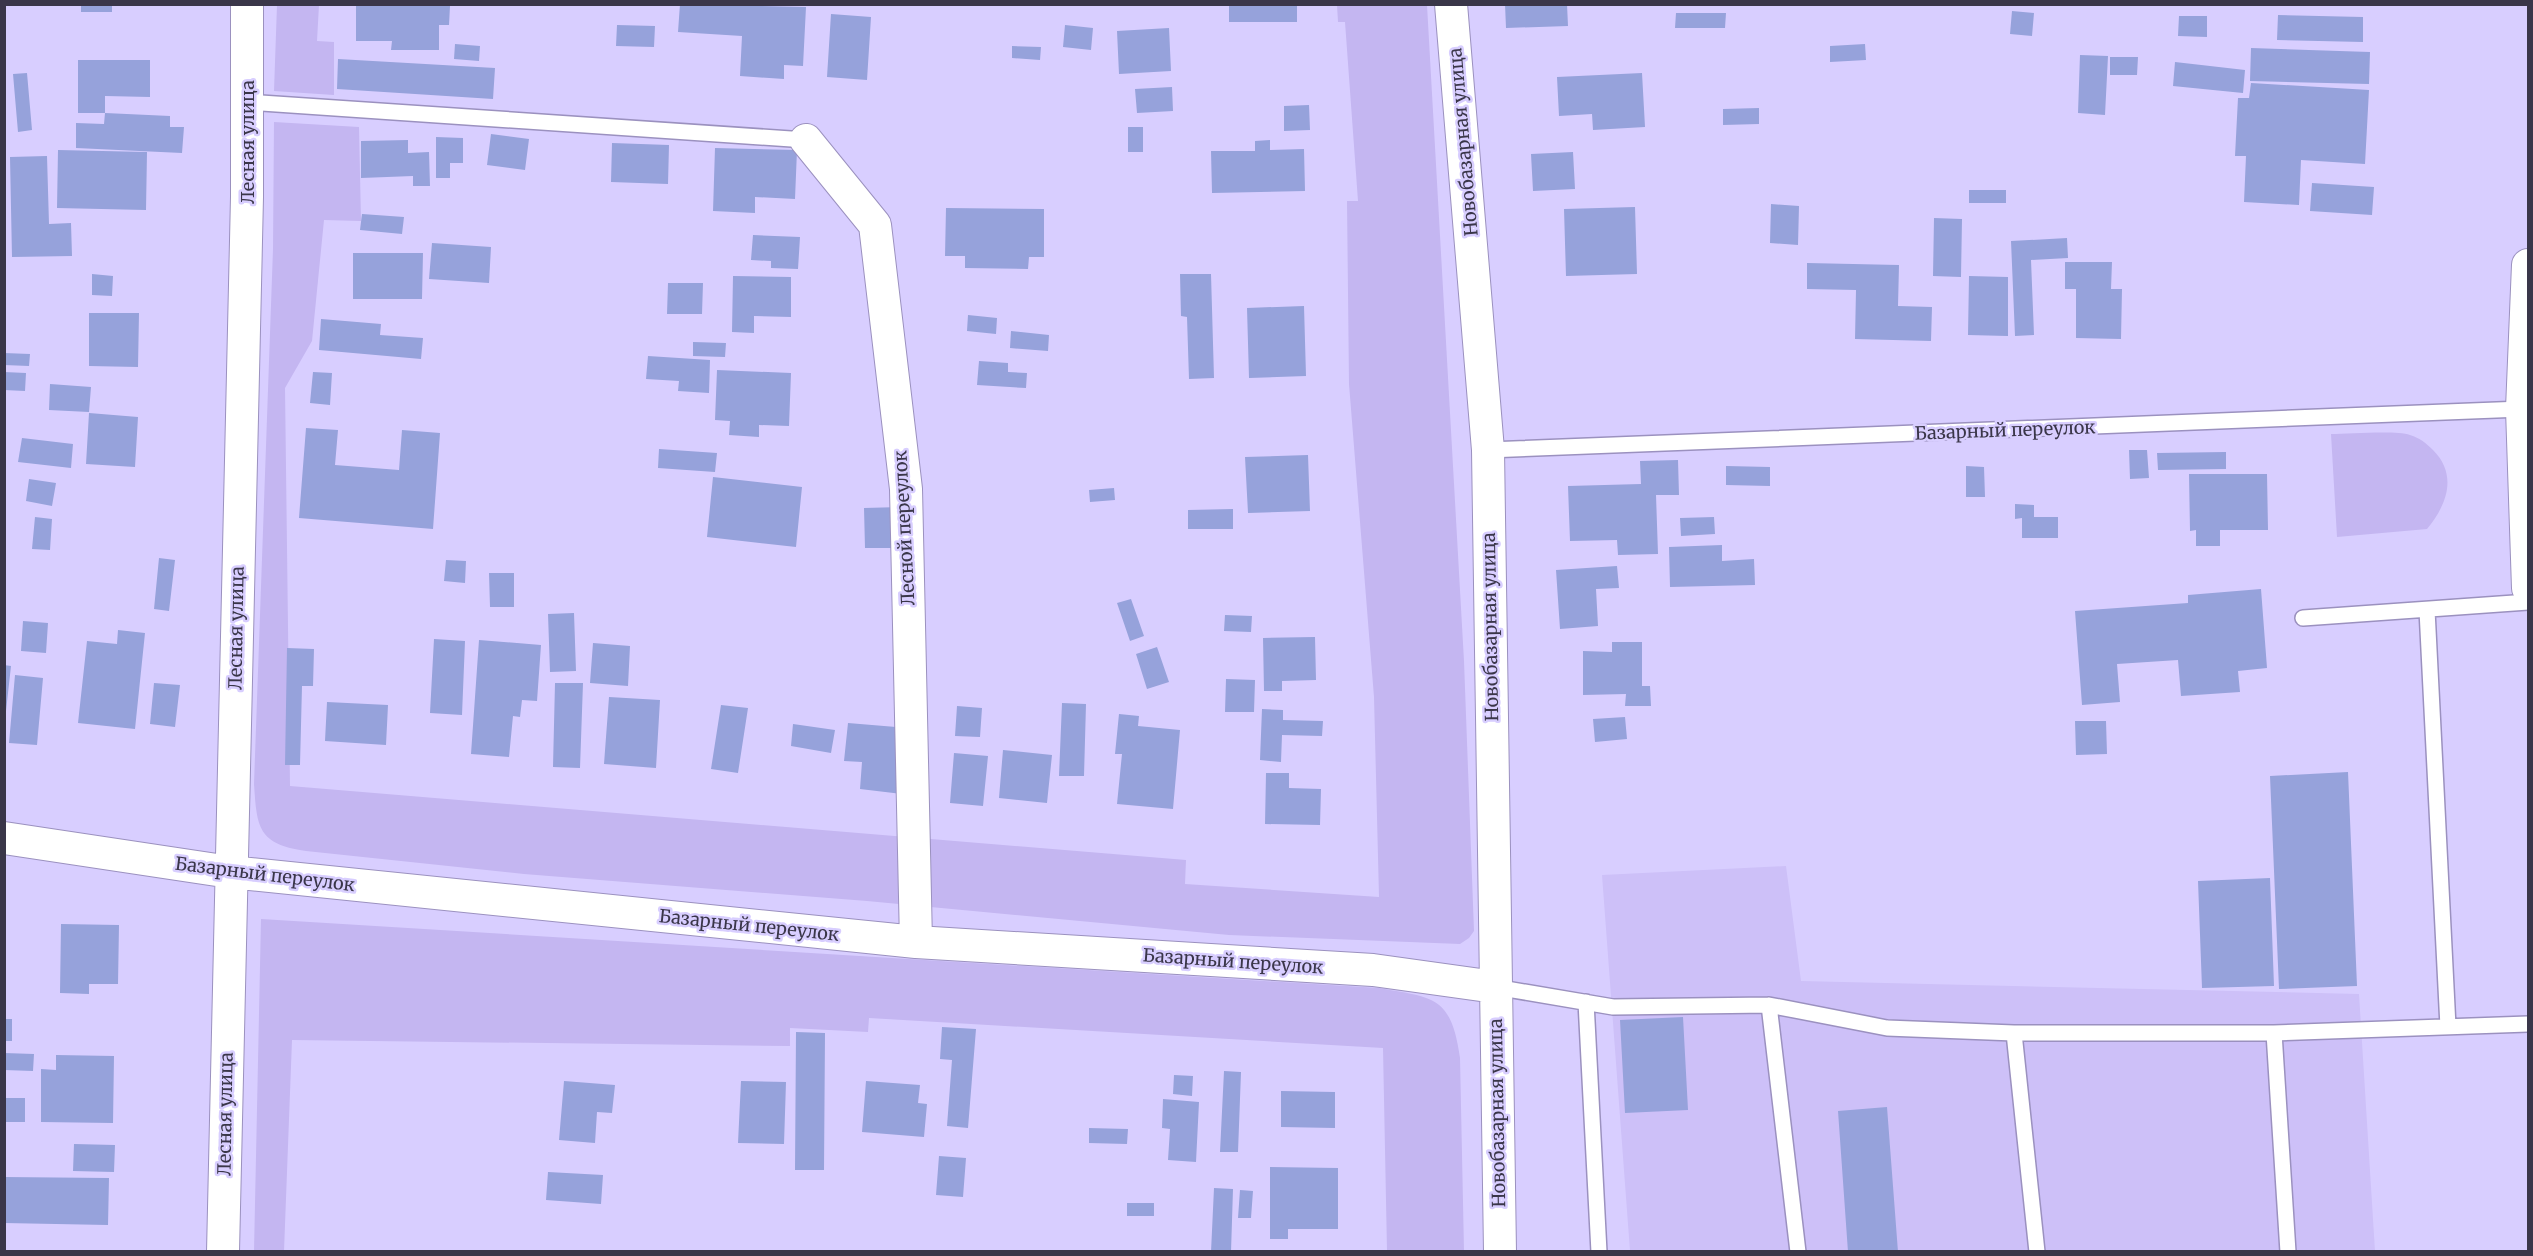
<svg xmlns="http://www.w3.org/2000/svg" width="2533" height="1256" font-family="Merriweather,serif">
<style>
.built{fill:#cdc0f8}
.green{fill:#c4b6f1}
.building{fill:#96a2db}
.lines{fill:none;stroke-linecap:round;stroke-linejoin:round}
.service-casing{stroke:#9b91bf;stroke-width:18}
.minor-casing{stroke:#9b91bf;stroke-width:34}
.service{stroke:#fff;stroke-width:15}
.minor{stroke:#fff;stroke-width:32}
.labels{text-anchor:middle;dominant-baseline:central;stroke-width:5;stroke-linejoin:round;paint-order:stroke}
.street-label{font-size:18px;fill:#3a3649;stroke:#d8ceff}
</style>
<rect width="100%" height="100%" fill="#d8ceff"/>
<path class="built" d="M 1786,866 L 1801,981 L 2359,994 L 2375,1251 L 1630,1251 L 1602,875 Z"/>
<path class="green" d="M 277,5 L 319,5 L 317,41 L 334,42 L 334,95 L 274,91 Z
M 1337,5 L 1427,5 L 1464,661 L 1474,931 L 1469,938 L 1460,944 L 1229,935 L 867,901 L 524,874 L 306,851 C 258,844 257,828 254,784 L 273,249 L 274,122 L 359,127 L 361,221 L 324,220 L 312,341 L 285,388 L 290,786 L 1186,860 L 1185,884 L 1379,897 L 1374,697 L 1349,384 L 1347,201 L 1358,201 L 1345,22 L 1338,22 Z
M 2331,434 C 2349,434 2396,430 2410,435 C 2420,438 2426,443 2433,450 C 2458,475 2447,505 2427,529 L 2337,537 Z
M 261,919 L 1379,988 C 1435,998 1451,996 1460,1058 L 1464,1251 L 1387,1251 L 1383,1048 L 869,1018 L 868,1032 L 790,1028 L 790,1046 L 292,1040 L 284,1251 L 254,1251 Z"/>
<path class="building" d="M 81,4 L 112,4 L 112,12 L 81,12 Z
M 356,4 L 450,6 L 449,25 L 439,25 L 439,50 L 391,50 L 392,41 L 356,41 Z
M 680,4 L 806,7 L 803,66 L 784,65 L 784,79 L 740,76 L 742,36 L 678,32 Z
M 1229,4 L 1297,4 L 1297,22 L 1229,22 Z
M 1505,4 L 1567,4 L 1568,26 L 1506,28 Z
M 2012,11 L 2034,13 L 2032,36 L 2010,34 Z
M 1676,13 L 1726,13 L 1725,28 L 1675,28 Z
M 831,14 L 871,17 L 867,80 L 827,77 Z
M 2278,15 L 2363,17 L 2363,42 L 2277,40 Z
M 2179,16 L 2207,16 L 2207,37 L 2178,36 Z
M 617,25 L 655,26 L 654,47 L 616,46 Z
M 1065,25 L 1093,28 L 1091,50 L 1063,47 Z
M 1169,28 L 1171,71 L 1119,74 L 1117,31 Z
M 455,44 L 480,46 L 479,61 L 454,59 Z
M 1865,44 L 1866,60 L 1830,62 L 1830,46 Z
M 1012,46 L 1041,47 L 1040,60 L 1012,58 Z
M 2251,48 L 2370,52 L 2369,84 L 2250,81 Z
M 2080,55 L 2108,56 L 2105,115 L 2078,113 Z
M 2110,57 L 2138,57 L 2137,75 L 2110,75 Z
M 338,59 L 495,68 L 493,99 L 337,89 Z
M 78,60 L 150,60 L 150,97 L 105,96 L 105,113 L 78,113 Z
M 2175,62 L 2245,70 L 2243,93 L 2173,86 Z
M 27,73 L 32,130 L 18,132 L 13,74 Z
M 1642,73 L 1645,127 L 1593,130 L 1592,114 L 1559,116 L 1557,77 Z
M 2251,83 L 2369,90 L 2365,164 L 2301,160 L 2299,205 L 2244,202 L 2246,156 L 2235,156 L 2238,98 L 2249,98 Z
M 1172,87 L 1173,111 L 1137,113 L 1135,89 Z
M 1309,105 L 1310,130 L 1284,131 L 1284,106 Z
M 1759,108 L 1759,124 L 1723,125 L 1723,109 Z
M 105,113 L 170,116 L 170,127 L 184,127 L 182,153 L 76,148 L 76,123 L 104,124 Z
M 1128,127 L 1143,127 L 1143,152 L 1128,152 Z
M 491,134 L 529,139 L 525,170 L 487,165 Z
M 436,137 L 463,138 L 463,163 L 450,163 L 450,178 L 436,178 Z
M 408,140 L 408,153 L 429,152 L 430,186 L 413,186 L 413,176 L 361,178 L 361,141 Z
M 1270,140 L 1270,150 L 1304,149 L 1305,191 L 1212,193 L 1211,151 L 1255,151 L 1255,141 Z
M 612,143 L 669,145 L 668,184 L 611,182 Z
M 715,148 L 797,150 L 795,199 L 755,197 L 755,213 L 713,211 Z
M 58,150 L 147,152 L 146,210 L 57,208 Z
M 1573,152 L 1575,189 L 1533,191 L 1531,154 Z
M 47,156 L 49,224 L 71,223 L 72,256 L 12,257 L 10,157 Z
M 2312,183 L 2374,187 L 2372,215 L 2310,211 Z
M 1969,190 L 2006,190 L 2006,203 L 1969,203 Z
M 1771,204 L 1799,206 L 1798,245 L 1770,243 Z
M 1635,207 L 1637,274 L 1566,276 L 1564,209 Z
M 946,208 L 1044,209 L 1044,257 L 1029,257 L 1028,269 L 965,268 L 965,256 L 945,256 Z
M 362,214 L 404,217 L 402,234 L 360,230 Z
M 1934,218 L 1962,219 L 1961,277 L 1933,276 Z
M 753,235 L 800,237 L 798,269 L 771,268 L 771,261 L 751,260 Z
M 2067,238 L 2068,258 L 2031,260 L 2034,335 L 2015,336 L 2011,241 Z
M 432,243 L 491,247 L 489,283 L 429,279 Z
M 353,253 L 423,253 L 422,299 L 353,299 Z
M 2065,262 L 2112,262 L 2111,289 L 2122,289 L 2121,339 L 2076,338 L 2076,289 L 2065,289 Z
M 1807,263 L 1899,265 L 1898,306 L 1932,307 L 1931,341 L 1855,339 L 1856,290 L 1807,289 Z
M 92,274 L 113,276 L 112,296 L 92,295 Z
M 1180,274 L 1211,274 L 1214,378 L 1189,379 L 1187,317 L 1181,316 Z
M 733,276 L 791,277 L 791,317 L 754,316 L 754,333 L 732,332 Z
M 1969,276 L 2008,277 L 2008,336 L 1968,335 Z
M 668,283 L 703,283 L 702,314 L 667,314 Z
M 1304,306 L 1306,376 L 1249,378 L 1247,308 Z
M 89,313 L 139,313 L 138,367 L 89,366 Z
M 968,315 L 997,318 L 996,334 L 967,331 Z
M 321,319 L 381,324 L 380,335 L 423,338 L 421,359 L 319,350 Z
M 1011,331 L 1049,335 L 1048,351 L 1010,348 Z
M 693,342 L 726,343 L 725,357 L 693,356 Z
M 4,353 L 30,354 L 29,366 L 4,365 Z
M 648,356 L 710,360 L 709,393 L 678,391 L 679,381 L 646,379 Z
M 979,361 L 1008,363 L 1008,372 L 1027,373 L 1026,388 L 977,385 Z
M 717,370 L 791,373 L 789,426 L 759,425 L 759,437 L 729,435 L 730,421 L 715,420 Z
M 4,372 L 26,373 L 25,391 L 4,390 Z
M 313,372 L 332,373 L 330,405 L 310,403 Z
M 50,384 L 91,387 L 89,412 L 49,410 Z
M 89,413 L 138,417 L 135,467 L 86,464 Z
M 306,428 L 338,430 L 335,465 L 399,470 L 402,430 L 440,433 L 433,529 L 299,518 Z
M 22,438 L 73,444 L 71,468 L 18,462 Z
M 659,449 L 717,453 L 715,472 L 658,468 Z
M 2129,450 L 2147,450 L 2149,478 L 2130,479 Z
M 2226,452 L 2226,469 L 2158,470 L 2157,453 Z
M 1308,455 L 1310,511 L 1248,513 L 1245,457 Z
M 1678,460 L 1679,495 L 1656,495 L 1658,554 L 1618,555 L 1617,540 L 1570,541 L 1568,486 L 1641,484 L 1640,461 Z
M 1726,466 L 1770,467 L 1770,486 L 1726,485 Z
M 1966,466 L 1984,467 L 1985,497 L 1966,497 Z
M 2189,474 L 2267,474 L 2268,530 L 2220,530 L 2220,546 L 2196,546 L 2196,530 L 2190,531 Z
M 713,477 L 802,487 L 796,547 L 707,537 Z
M 29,479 L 56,483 L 52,506 L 26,501 Z
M 1114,488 L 1115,500 L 1090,502 L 1089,490 Z
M 2015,504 L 2034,505 L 2034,517 L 2058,517 L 2058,538 L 2022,538 L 2022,518 L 2015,519 Z
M 901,507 L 902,548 L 865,548 L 864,508 Z
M 1233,509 L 1233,529 L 1188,529 L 1188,510 Z
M 35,517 L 52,519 L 50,550 L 32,549 Z
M 1714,517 L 1715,534 L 1681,536 L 1680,518 Z
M 1722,545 L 1722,561 L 1754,559 L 1755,585 L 1670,587 L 1669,547 Z
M 159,558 L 175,560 L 169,611 L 154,609 Z
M 446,560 L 466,561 L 465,583 L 444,581 Z
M 1617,566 L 1619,588 L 1596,589 L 1598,626 L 1560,629 L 1556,570 Z
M 489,573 L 514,573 L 514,607 L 490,607 Z
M 2261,589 L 2267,668 L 2238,671 L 2240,692 L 2181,696 L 2178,660 L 2117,664 L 2120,702 L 2082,705 L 2075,611 L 2188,603 L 2188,595 Z
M 1131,599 L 1144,636 L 1130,641 L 1117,603 Z
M 574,613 L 576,671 L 550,672 L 548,614 Z
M 1225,615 L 1252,616 L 1251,632 L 1224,631 Z
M 23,621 L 48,623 L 46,653 L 21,651 Z
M 118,630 L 145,633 L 135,729 L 78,723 L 87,641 L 117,644 Z
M 1315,637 L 1316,680 L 1282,681 L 1282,691 L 1264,691 L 1263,638 Z
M 434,639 L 465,641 L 462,715 L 430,713 Z
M 479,640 L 541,645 L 537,701 L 522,700 L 520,717 L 513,716 L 509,757 L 471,754 Z
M 1612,642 L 1642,642 L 1642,686 L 1650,686 L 1651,706 L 1625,706 L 1626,694 L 1583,695 L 1583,651 L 1612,652 Z
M 593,643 L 630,646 L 628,686 L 590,683 Z
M 1157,647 L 1169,682 L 1147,689 L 1136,654 Z
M 287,648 L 314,649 L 313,686 L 302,686 L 300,765 L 285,765 Z
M 4,665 L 11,666 L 6,711 L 4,711 Z
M 15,675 L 43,678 L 37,745 L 9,743 Z
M 1226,679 L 1255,680 L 1254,712 L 1225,712 Z
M 154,683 L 180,685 L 175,727 L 150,724 Z
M 555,683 L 583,683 L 580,768 L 553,767 Z
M 609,697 L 660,700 L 656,768 L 604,764 Z
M 327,702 L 388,705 L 386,745 L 325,741 Z
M 1062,703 L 1086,704 L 1084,776 L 1059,776 Z
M 721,705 L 748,708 L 738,773 L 711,769 Z
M 957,706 L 982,708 L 980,737 L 955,736 Z
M 1262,709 L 1283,710 L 1283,720 L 1323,721 L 1322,736 L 1282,735 L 1281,762 L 1260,760 Z
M 1119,714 L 1139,716 L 1138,726 L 1180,730 L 1173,809 L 1117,804 L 1122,754 L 1115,754 Z
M 1625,717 L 1627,739 L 1595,742 L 1593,719 Z
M 2075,721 L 2106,721 L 2107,754 L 2076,755 Z
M 848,723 L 908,728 L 902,794 L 860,789 L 862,762 L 844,761 Z
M 793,724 L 835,730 L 831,753 L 791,746 Z
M 1003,750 L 1052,755 L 1047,803 L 999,798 Z
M 954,753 L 988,756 L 983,806 L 950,803 Z
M 2348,772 L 2357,986 L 2279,989 L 2270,776 Z
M 1266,773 L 1289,773 L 1289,788 L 1321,789 L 1320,825 L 1265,824 Z
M 2270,878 L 2274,986 L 2202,988 L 2198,881 Z
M 61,924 L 119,925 L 118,984 L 89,984 L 89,994 L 60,993 Z
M 1683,1017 L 1688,1110 L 1625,1113 L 1620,1020 Z
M 4,1019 L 12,1019 L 12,1041 L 4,1041 Z
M 942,1027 L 976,1029 L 968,1128 L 947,1126 L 952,1060 L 940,1059 Z
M 796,1032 L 825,1033 L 824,1170 L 795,1170 Z
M 4,1053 L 34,1054 L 33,1071 L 4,1070 Z
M 56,1055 L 114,1056 L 113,1123 L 41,1122 L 41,1069 L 56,1070 Z
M 1224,1071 L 1241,1072 L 1238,1152 L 1220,1152 Z
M 1174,1075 L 1193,1076 L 1192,1096 L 1173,1094 Z
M 564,1081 L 615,1085 L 612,1113 L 597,1112 L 595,1143 L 559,1140 Z
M 741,1081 L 786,1082 L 784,1144 L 738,1143 Z
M 866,1081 L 920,1085 L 918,1103 L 927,1104 L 924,1137 L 862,1132 Z
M 1281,1091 L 1335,1092 L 1335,1128 L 1281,1127 Z
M 4,1098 L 25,1098 L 25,1122 L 4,1122 Z
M 1163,1099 L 1199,1102 L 1196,1162 L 1168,1160 L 1170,1129 L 1162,1128 Z
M 1887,1107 L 1898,1252 L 1848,1252 L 1838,1111 Z
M 1089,1128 L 1128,1129 L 1127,1144 L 1089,1143 Z
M 74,1144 L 115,1145 L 114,1172 L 73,1171 Z
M 939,1156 L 966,1158 L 963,1197 L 936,1195 Z
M 1270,1167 L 1338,1168 L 1338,1229 L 1288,1229 L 1288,1239 L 1270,1239 Z
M 548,1172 L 603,1175 L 601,1204 L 546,1200 Z
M 4,1177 L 109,1178 L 108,1225 L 4,1223 Z
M 1214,1188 L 1233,1189 L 1231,1252 L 1211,1252 Z
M 1240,1190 L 1253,1191 L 1251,1218 L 1238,1218 Z
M 1127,1203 L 1154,1203 L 1154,1216 L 1127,1216 Z"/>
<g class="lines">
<defs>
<path id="service" d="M 247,102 L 806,140
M 1488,450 L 2522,409
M 2427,610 L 2448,1027
M 2303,618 L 2528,602
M 1495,987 L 1613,1007 L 1769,1005 L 1887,1028 L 2014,1033 L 2274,1033 L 2528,1024
M 1586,1002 L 1599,1252
M 1769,1005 L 1798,1252
M 2014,1033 L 2037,1252
M 2274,1033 L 2288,1252"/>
<path id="minor" d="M 1451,4 L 1488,450 L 1500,1252
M 806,140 L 875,225 L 906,489 L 916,942
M 2528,265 L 2522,409 L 2528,588
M 4,838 L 230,872 L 916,942 L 1373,970 L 1495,987
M 223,1252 L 247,197 L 247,4"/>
</defs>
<use href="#service" class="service-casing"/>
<use href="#minor" class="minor-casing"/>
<use href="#service" class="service"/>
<use href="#minor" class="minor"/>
</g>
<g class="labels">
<g class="street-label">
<text transform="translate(247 142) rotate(-90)">Лесная улица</text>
<text transform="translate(1463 142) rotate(-95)">Новобазарная улица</text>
<text transform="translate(2005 430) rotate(-2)">Базарный переулок</text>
<text transform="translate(904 528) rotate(-93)">Лесной переулок</text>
<text transform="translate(1490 627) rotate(-91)">Новобазарная улица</text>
<text transform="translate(236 628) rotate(-89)">Лесная улица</text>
<text transform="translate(265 874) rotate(7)">Базарный переулок</text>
<text transform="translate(749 925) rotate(6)">Базарный переулок</text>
<text transform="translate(1233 961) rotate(4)">Базарный переулок</text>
<text transform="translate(1497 1113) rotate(-91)">Новобазарная улица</text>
<text transform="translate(225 1114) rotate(-89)">Лесная улица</text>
</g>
</g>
<rect width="2533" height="1256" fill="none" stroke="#3a3649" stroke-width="12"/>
</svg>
